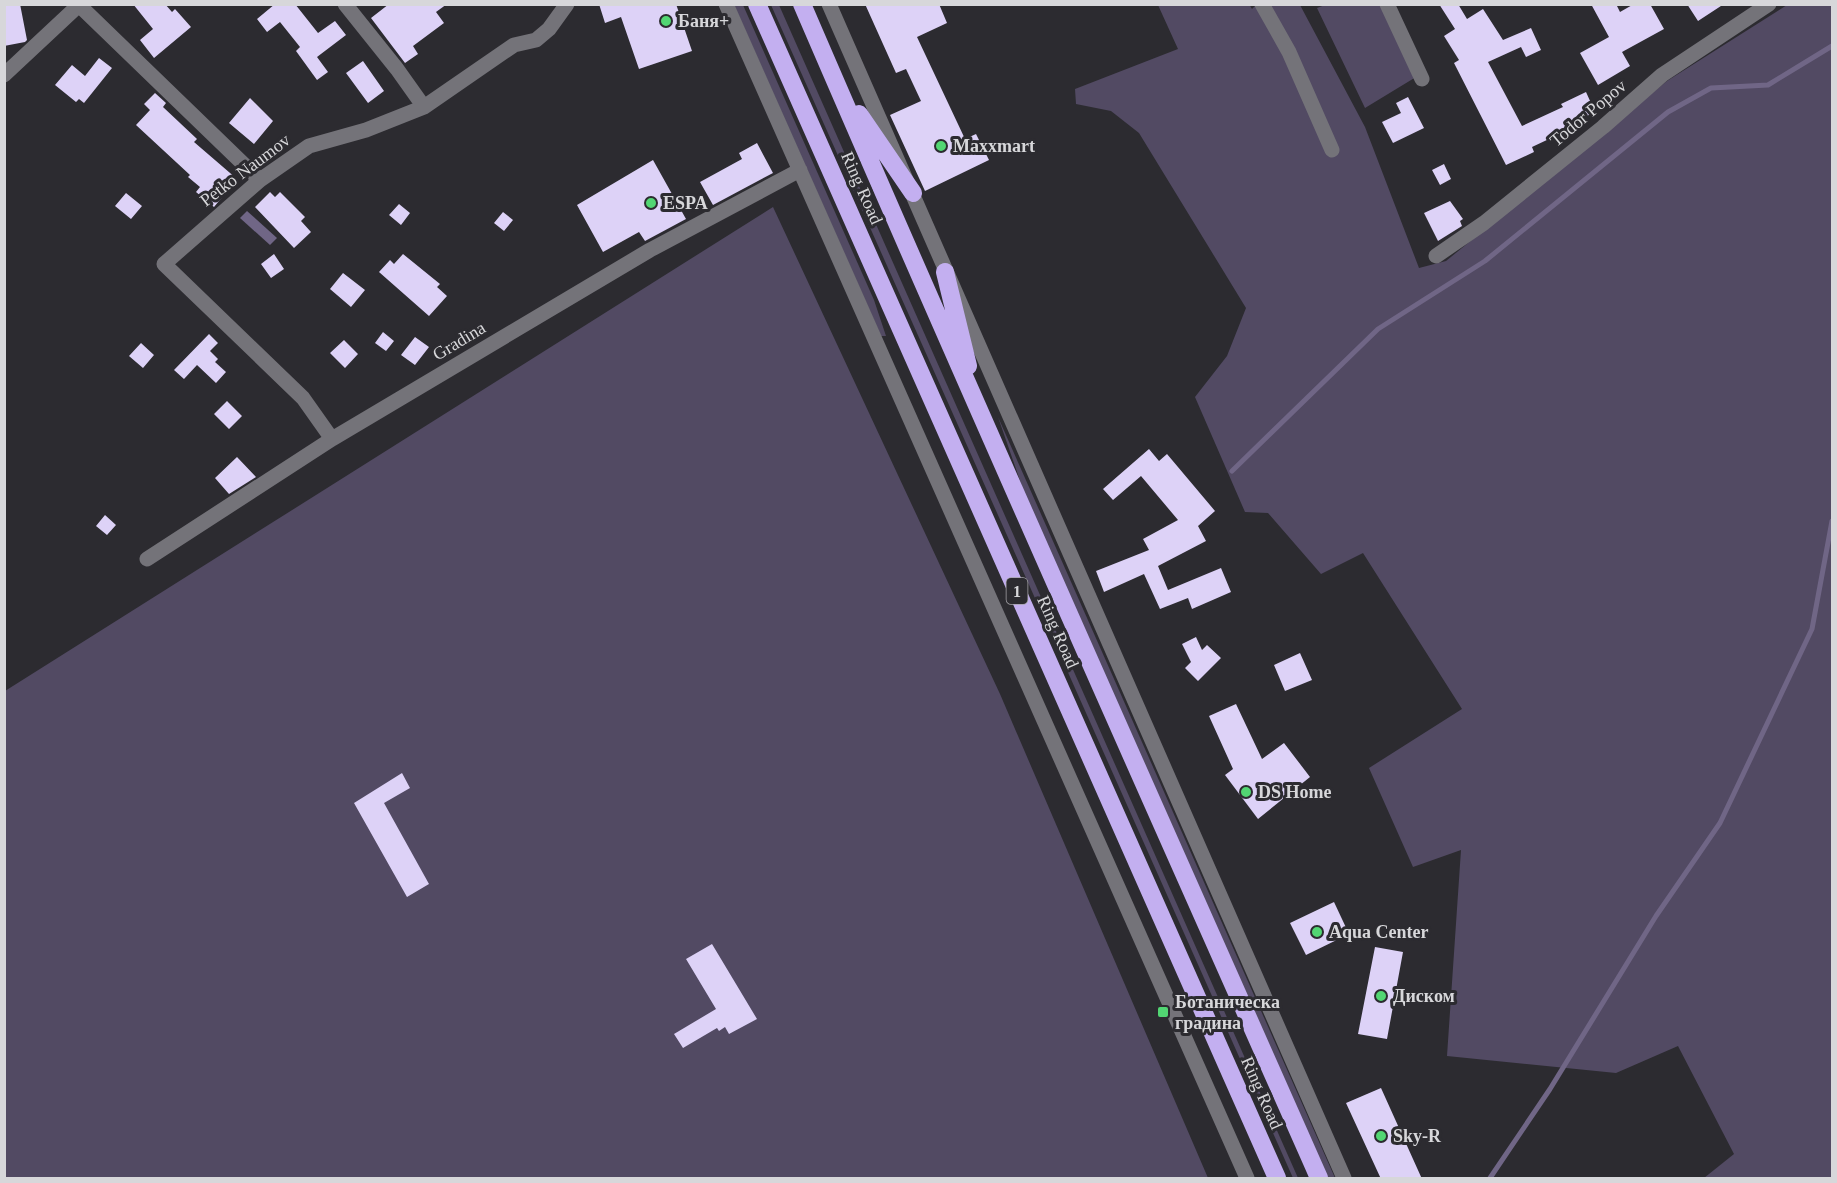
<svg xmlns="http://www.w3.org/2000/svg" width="1837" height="1183" font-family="Georgia,serif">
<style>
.green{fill:#524a63}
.water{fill:#706686}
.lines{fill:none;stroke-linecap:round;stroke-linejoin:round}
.stream{stroke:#706686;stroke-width:5}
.building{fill:#ddd2f7}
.minor{stroke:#747379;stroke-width:15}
.highway{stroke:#c3aff0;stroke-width:18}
.poi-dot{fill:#52d673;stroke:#2c2b30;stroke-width:2}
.labels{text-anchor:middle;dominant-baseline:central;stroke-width:6;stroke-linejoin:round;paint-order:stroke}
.shield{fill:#2c2b30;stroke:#a4a3a7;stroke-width:1.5}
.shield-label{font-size:16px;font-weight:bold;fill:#d7d7da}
.poi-label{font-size:18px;font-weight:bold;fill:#d7d7da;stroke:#2c2b30;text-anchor:start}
.street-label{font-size:18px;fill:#d7d7da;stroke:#2c2b30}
</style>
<rect width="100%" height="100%" fill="#2c2b30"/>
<path class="green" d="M 1249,4 L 1252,9 L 1256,5 L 1300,5 L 1365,127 L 1419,268 L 1446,261 L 1667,81 L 1787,5 L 1832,5 L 1832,1178 L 1704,1178 L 1734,1154 L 1678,1046 L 1616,1073 L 1447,1056 L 1461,850 L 1413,867 L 1369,768 L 1462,709 L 1363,553 L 1321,574 L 1268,513 L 1245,512 L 1195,397 L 1227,356 L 1246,308 L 1139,133 L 1111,111 L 1076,104 L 1075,89 L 1178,49 L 1158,5 Z
M 734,5 L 743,5 L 874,300 L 886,336 L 881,336 Z
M 771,5 L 779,5 L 1298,1178 L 1293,1178 Z
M 1325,5 L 1381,5 L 1416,77 L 1365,108 L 1317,8 Z
M 773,207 L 1000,694 L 1208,1178 L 5,1178 L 5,691 Z
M 998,417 L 1335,1178 L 1328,1178 L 1025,495 Z"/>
<path class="water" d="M 247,211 L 277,238 L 270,245 L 240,218 Z"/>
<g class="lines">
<path class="stream" d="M 1232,471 L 1378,329 L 1485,261 L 1668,112 L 1711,88 L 1768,85 L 1832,46
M 1490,1178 L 1550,1089 L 1656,916 L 1720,823 L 1812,629 L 1832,521"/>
</g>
<path class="building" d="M 4,4 L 20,4 L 27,40 L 25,42 L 4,46 Z
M 133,4 L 165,4 L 172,12 L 175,9 L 191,27 L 154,58 L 140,40 L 153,29 Z
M 275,4 L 295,4 L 318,33 L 335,21 L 346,35 L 317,57 L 328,72 L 317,80 L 296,51 L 300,47 L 280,22 L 267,32 L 257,19 Z
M 389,4 L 447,4 L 436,12 L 444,23 L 413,46 L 418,54 L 405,63 L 371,18 Z
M 599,4 L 676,4 L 692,51 L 639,69 L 621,17 L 605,23 Z
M 865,4 L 939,4 L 947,23 L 917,37 L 965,139 L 976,134 L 989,160 L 925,191 L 890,115 L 921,101 L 906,69 L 896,73 Z
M 1439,4 L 1458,4 L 1467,19 L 1483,9 L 1503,40 L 1531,28 L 1541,50 L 1526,57 L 1521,47 L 1488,62 L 1522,126 L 1563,107 L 1561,104 L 1586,92 L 1595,112 L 1564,127 L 1566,131 L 1532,147 L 1534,152 L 1506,165 L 1454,63 L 1459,60 L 1444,36 L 1455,29 Z
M 1591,4 L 1616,4 L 1620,12 L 1634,4 L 1650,4 L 1664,29 L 1622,52 L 1630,66 L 1598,85 L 1580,53 L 1609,37 Z
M 1687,4 L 1724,4 L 1698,21 Z
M 99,58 L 112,68 L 84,103 L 79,99 L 76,102 L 55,85 L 72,65 L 85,76 Z
M 363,61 L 384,91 L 368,103 L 346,73 Z
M 155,93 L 166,103 L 163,107 L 197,139 L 194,142 L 237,179 L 214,207 L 196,192 L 200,187 L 188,177 L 190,175 L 136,125 L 150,110 L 144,104 Z
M 1408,97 L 1424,128 L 1393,143 L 1382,122 L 1401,113 L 1396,103 Z
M 250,98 L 273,121 L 254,144 L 229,123 Z
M 757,143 L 773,173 L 713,205 L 700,182 L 742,159 L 739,153 Z
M 653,160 L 686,219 L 645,241 L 639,232 L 603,252 L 577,205 Z
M 1444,164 L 1451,179 L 1440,185 L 1432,170 Z
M 270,192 L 275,197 L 280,192 L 305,217 L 301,221 L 311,232 L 294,248 L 255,207 Z
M 126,193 L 142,206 L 131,219 L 115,206 Z
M 1450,201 L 1463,219 L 1460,221 L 1462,226 L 1438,241 L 1424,213 Z
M 399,204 L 410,213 L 401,225 L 389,215 Z
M 503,212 L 513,220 L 504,231 L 494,223 Z
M 274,254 L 284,269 L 271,278 L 261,264 Z
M 403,254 L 440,284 L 437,287 L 447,296 L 429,316 L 379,272 L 390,260 L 394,264 Z
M 343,273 L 365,290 L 351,307 L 330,289 Z
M 383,332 L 394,341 L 386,351 L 375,343 Z
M 209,334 L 218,343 L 210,351 L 218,359 L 215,362 L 226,372 L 216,383 L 197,365 L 184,379 L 174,370 Z
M 415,337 L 429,347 L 415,365 L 401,355 Z
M 344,340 L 358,354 L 345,368 L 330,353 Z
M 141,343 L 154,355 L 143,368 L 129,356 Z
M 227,401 L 242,416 L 229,429 L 214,414 Z
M 1149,449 L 1159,461 L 1167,454 L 1215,511 L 1198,526 L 1206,541 L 1158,566 L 1168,590 L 1221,568 L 1231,592 L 1192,609 L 1188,598 L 1160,609 L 1144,574 L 1104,592 L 1096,571 L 1149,550 L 1143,539 L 1178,520 L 1141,476 L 1113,500 L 1103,489 Z
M 237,457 L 256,477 L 229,494 L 215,478 Z
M 105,515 L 116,525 L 107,535 L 96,526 Z
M 1196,637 L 1202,650 L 1207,645 L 1221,658 L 1198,681 L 1185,668 L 1191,662 L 1182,644 Z
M 1300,653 L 1312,680 L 1285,691 L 1274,665 Z
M 1236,704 L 1262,759 L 1284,743 L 1310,777 L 1258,819 L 1225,775 L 1233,769 L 1209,716 Z
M 402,773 L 410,788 L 384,803 L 429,884 L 407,897 L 354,803 Z
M 1334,902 L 1349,934 L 1306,955 L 1290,923 Z
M 712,944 L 757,1019 L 729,1034 L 725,1027 L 719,1031 L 717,1028 L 683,1048 L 674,1034 L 716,1009 L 686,959 Z
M 1375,947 L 1403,952 L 1387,1039 L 1358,1034 Z
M 1381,1088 L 1422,1179 L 1381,1179 L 1346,1103 Z"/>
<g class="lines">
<path class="minor" d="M 345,4 L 397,69 L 424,107
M 726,4 L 1247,1178
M 829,4 L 1344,1178
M 1262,4 L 1289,52 L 1332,150
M 1387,4 L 1422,79
M 79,5 L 260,180
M 4,75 L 80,4
M 1436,256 L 1484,223 L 1603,127 L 1662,75 L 1769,4
M 332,439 L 303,398 L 164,264 L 260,180 L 309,146 L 366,130 L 424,107 L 514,45 L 536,40 L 549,29 L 567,4
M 147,559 L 332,439 L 650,250 L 800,170"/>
<path class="highway" d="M 757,4 L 1277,1178
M 802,4 C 971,397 1146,787 1319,1178
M 859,114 L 913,193
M 945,272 L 968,366"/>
</g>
<g class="poi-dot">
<circle cx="666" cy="21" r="6"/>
<circle cx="941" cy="146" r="6"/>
<circle cx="651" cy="203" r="6"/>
<circle cx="1246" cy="792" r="6"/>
<circle cx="1317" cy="932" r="6"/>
<circle cx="1381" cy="996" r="6"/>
<rect x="1157" y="1006" width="12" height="12" rx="3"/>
<circle cx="1381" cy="1136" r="6"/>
</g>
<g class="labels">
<rect class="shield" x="1006.5" y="578" width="21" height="26" rx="4.5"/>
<g class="shield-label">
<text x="1017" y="591">1</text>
</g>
<g class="poi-label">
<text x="678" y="21">Баня+</text>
<text x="953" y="146">Maxxmart</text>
<text x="663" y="203">ESPA</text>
<text x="1258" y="792">DS Home</text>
<text x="1329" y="932">Aqua Center</text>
<text x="1393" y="996">Диском</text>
<text x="1175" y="1002">Ботаническа<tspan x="1175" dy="21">градина</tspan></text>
<text x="1393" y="1136">Sky-R</text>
</g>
<g class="street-label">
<text transform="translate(1588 113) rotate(-40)">Todor Popov</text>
<text transform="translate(245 170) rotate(-37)">Petko Naumov</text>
<text transform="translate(862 188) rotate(66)">Ring Road</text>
<text transform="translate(459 341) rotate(-31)">Gradina</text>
<text transform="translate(1058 632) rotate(66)">Ring Road</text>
<text transform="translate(1262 1093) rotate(66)">Ring Road</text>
</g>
</g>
<rect width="1837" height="1183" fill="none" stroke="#d7d7da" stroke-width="12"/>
</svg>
